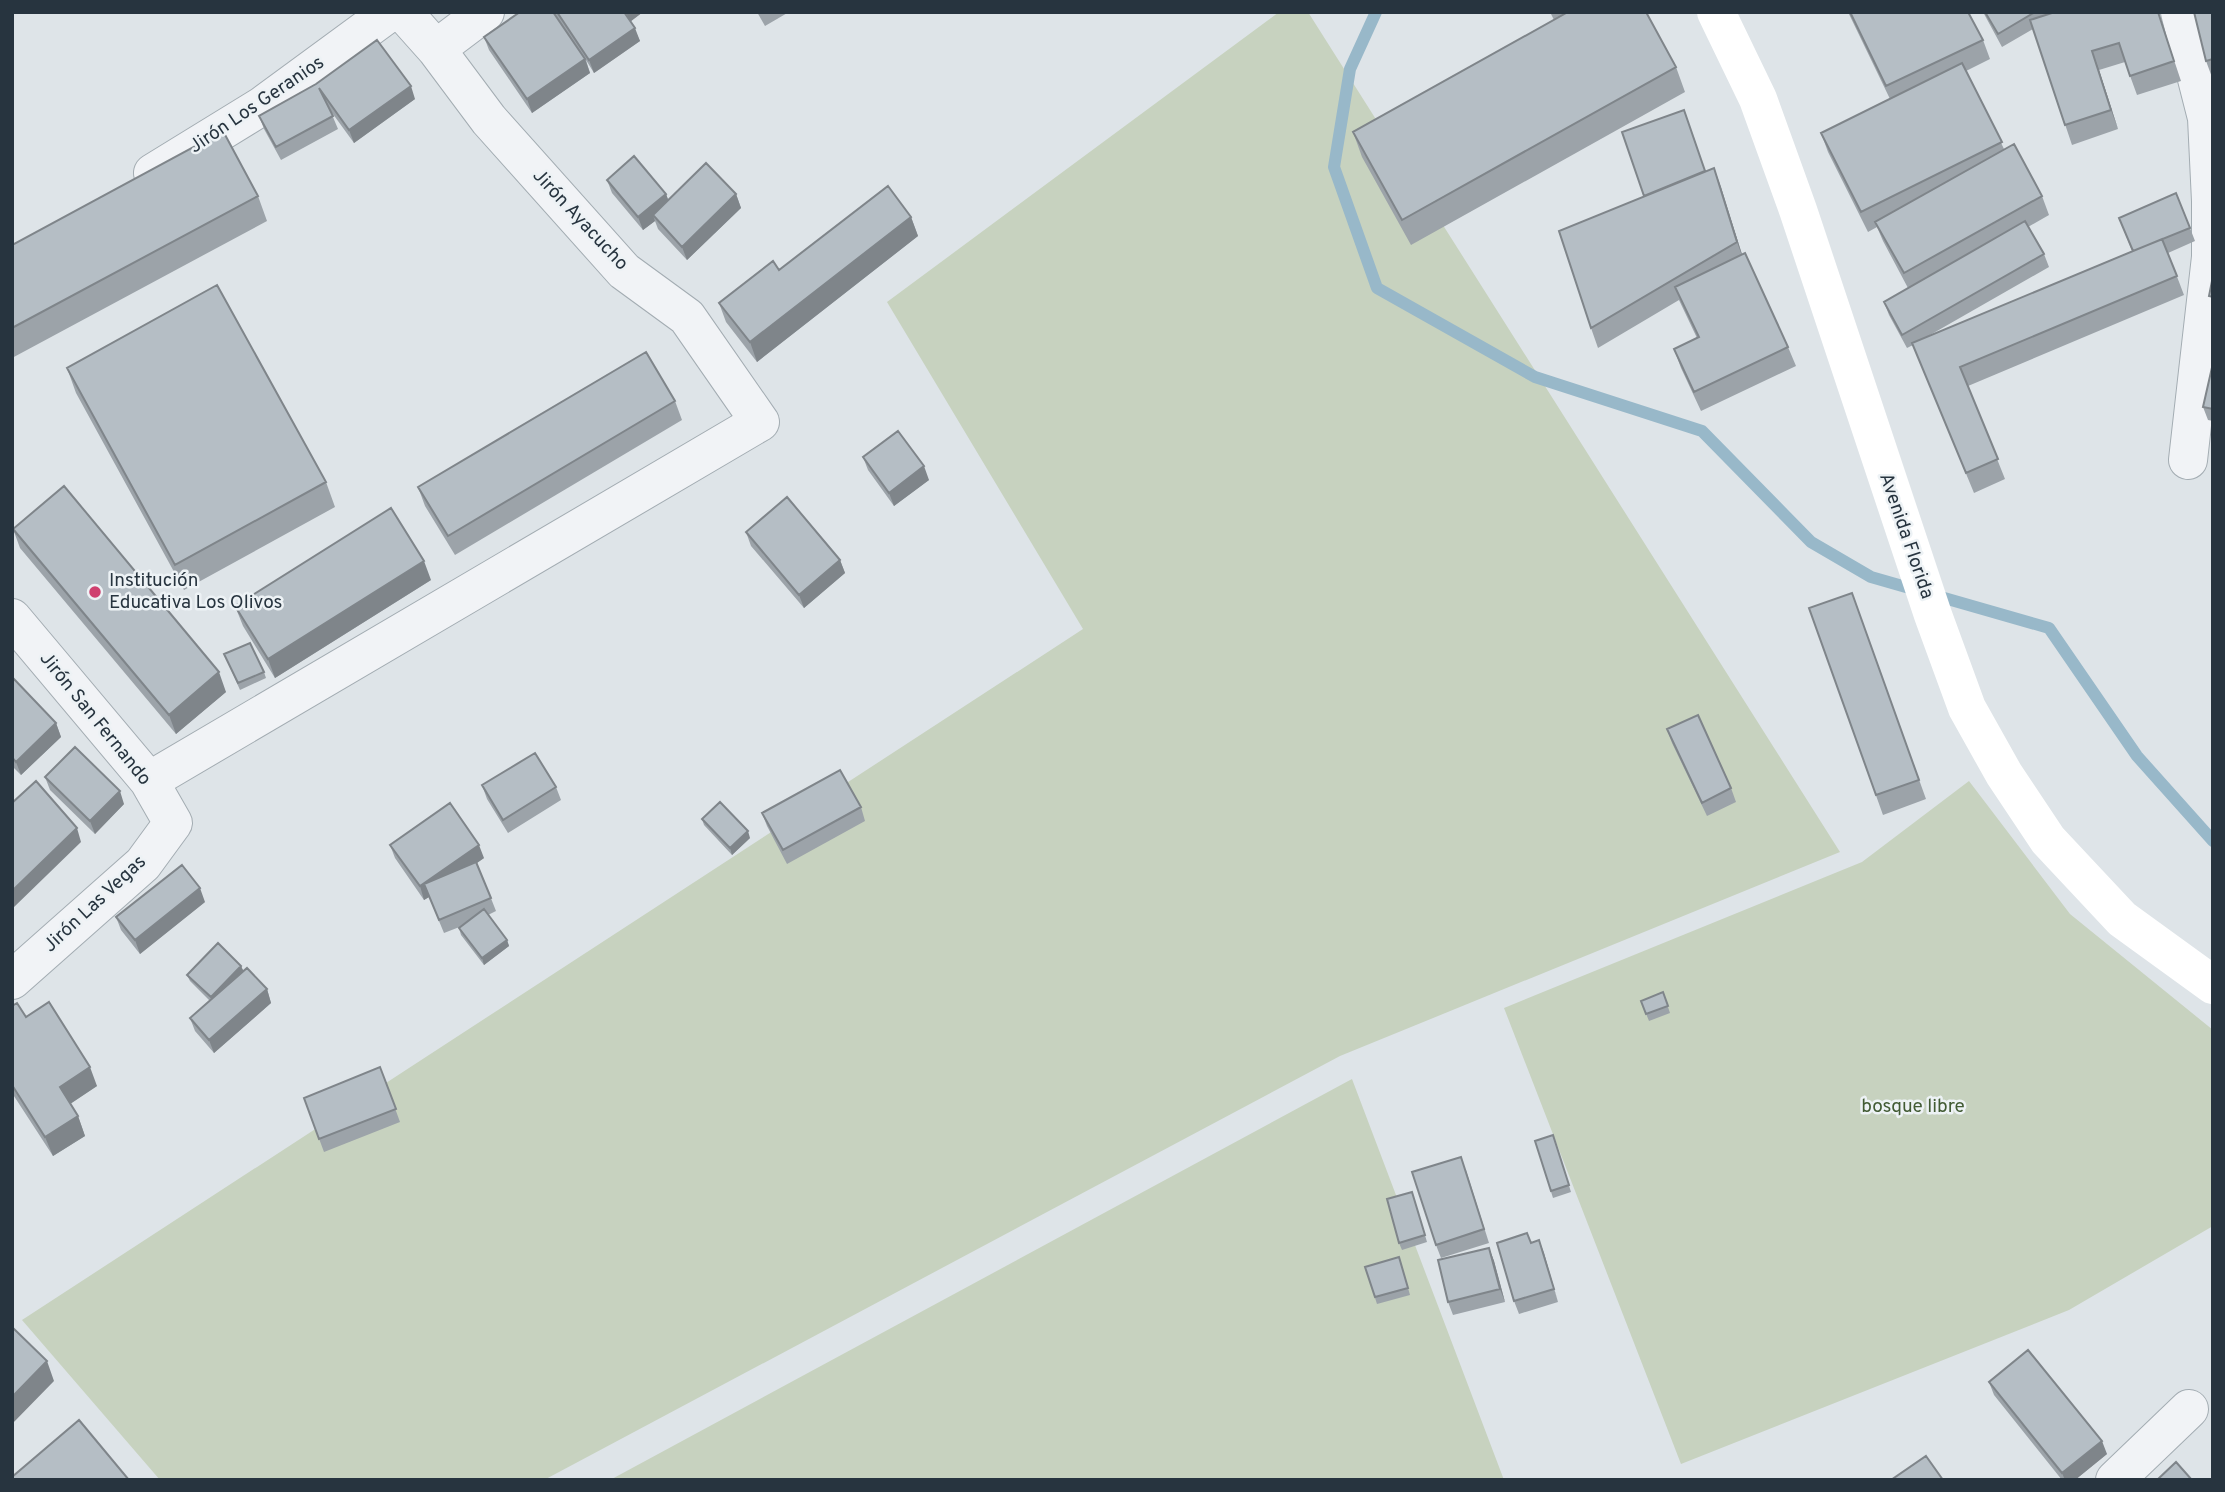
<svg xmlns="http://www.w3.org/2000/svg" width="2225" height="1492" font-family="Overpass,sans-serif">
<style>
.green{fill:#c7d2bf}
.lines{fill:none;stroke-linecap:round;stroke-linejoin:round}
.stream{stroke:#98b8c9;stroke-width:12}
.street-casing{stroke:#a3acb2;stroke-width:40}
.street{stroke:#f1f3f6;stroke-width:38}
.secondary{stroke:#fff;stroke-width:38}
.wall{fill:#9ca3a9}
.shaded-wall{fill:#7f858a}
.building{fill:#b5bec5;stroke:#7f858a;stroke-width:2}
.poi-dot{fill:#cf406f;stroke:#edf2f5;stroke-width:2.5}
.labels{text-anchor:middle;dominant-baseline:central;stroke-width:5;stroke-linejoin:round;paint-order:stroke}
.street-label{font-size:19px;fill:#27343f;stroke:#edf2f5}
.poi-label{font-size:19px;fill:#27343f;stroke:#edf2f5;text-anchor:start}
.park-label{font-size:19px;fill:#425b34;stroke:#edf2f5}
</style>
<rect width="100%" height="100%" fill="#dee4e8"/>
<path class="green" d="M 1279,12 L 1308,12 L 1840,852 L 1340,1056 L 544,1480 L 160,1480 L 22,1320 L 1083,629 L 887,302 Z
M 1969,781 L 2070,914 L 2213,1030 L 2213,1226 L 2069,1310 L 1681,1464 L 1504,1008 L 1862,862 Z
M 1352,1079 L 1504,1480 L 610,1480 Z"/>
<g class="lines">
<path class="stream" d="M 1376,12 L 1350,69 L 1334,167 L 1377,288 L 1535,377 L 1702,431 L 1811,542 L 1871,577 L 2049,628 L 2137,756 L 2213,841"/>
<defs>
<path id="street" d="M 2180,12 L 2207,118 L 2211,201 L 2211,257 L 2188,460
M 436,49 L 485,12
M 153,173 L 262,106 L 390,12
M 12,618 L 149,781 L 173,823 L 143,864 L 12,980
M 149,781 L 760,422 L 687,317 L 624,271 L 489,120 L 436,49 L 403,12
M 2115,1480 L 2189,1409"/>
</defs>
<use href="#street" class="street-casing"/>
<use href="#street" class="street"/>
<path class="secondary" d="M 1716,12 L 1758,99 L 1798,210 L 1933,615 L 1967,708 L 2004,774 L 2048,840 L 2122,919 L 2213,985"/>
</g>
<path class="wall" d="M 553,12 L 643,12 L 630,21 L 640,41 L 594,73 L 586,60 L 590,73 L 532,113 L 489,50 L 484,37 Z
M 757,12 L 789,12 L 765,26 Z
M 1550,12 L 1646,12 L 1676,67 L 1685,92 L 1411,245 L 1362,157 L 1353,132 L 1554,20 Z
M 1848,12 L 1968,12 L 1983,40 L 1990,59 L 1966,71 L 2004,149 L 2042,196 L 2049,215 L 2028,227 L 2044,254 L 2049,267 L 1923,339 L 2132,251 L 2119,218 L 2190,228 L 2195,241 L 2168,253 L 2184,295 L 1968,386 L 2005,479 L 1974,493 L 1913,345 L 1907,348 L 1889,315 L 1884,302 L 1908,288 L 1883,241 L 1877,227 L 1868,232 L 1828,152 L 1821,133 L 1890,99 Z
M 1983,12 L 2158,12 L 2181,81 L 2137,95 L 2125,62 L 2099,70 L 2118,129 L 2072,145 L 2033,29 L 2002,47 Z
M 2213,12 L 2213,80 L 2206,61 Z
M 316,84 L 415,99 L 354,143 L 330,110 L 338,129 L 281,160 L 264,129 L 259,116 Z
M 1714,168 L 1742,254 L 1788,347 L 1796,366 L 1701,411 L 1681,368 L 1674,349 L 1697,338 L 1679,300 L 1598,348 L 1591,328 L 1644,196 Z
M 607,180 L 666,194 L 668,200 L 736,194 L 741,208 L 687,260 L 658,229 L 655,221 L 643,230 L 612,193 Z
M 258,196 L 267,221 L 12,358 L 12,245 Z
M 911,217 L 918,236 L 757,362 L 726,322 L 719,303 L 779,270 Z
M 2213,363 L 2213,421 L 2208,420 L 2203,407 Z
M 67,368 L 326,482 L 335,507 L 184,590 L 76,393 Z
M 675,401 L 682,420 L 455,555 L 425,506 L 418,487 Z
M 863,457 L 929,480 L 894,506 L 868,470 Z
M 13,529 L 226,692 L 176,734 L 20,548 Z
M 746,532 L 840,560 L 845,573 L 804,608 L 751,546 Z
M 431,580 L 275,678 L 243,626 L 235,606 Z
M 1852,593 L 1926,799 L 1883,815 L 1809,608 Z
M 224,654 L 264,672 L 266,678 L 240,690 Z
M 12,679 L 56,723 L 61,737 L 21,775 L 12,766 Z
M 1667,729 L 1731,788 L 1736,802 L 1707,816 L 1672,743 Z
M 45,777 L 124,804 L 95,834 L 50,790 Z
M 482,785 L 556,787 L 561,800 L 508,833 L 487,799 Z
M 861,807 L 865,821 L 787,864 L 767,826 L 762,813 Z
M 702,819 L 750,838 L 732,855 L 704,825 Z
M 390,845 L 484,858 L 477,863 L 496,911 L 488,915 L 507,940 L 509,946 L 484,965 L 461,935 L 459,928 L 462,926 L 444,933 L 429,897 L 424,900 L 395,858 Z
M 205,902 L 140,954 L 121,930 L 116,917 Z
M 241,966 L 243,971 L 267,989 L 271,1003 L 214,1053 L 195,1031 L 190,1018 L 210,1001 L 190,981 L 187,975 Z
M 1663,992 L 1670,1013 L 1649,1021 L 1641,1001 Z
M 12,1006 L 26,1017 L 97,1086 L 70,1104 L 78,1116 L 85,1136 L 53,1156 L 12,1093 Z
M 380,1067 L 400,1122 L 324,1152 L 304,1098 Z
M 1553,1135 L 1571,1192 L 1553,1198 L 1535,1141 Z
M 1466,1170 L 1489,1243 L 1441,1258 L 1436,1245 Z
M 1414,1198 L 1427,1242 L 1402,1250 L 1399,1243 Z
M 1539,1240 L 1558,1302 L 1519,1314 L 1514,1301 Z
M 1489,1248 L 1494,1261 L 1505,1302 L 1453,1315 L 1448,1302 Z
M 1401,1263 L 1410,1295 L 1377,1304 L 1365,1267 Z
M 1989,1382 L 2107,1454 L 2075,1480 L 2062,1480 L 1994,1395 Z"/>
<path class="shaded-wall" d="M 626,12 L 643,12 L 630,22 Z
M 635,28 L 640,41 L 594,73 L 589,60 Z
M 2092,51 L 2099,70 L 2118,129 L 2111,110 Z
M 585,59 L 590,73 L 532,113 L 527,99 Z
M 411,86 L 415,99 L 354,143 L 349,130 Z
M 1714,168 L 1721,187 L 1744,261 L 1737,242 Z
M 666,194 L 671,207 L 653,215 L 655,221 L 643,230 L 638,217 Z
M 736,194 L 741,208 L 687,260 L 682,247 Z
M 911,217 L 918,236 L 757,362 L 750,342 Z
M 924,466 L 929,480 L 894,506 L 889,493 Z
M 840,560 L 845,573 L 804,608 L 799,595 Z
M 424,561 L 431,580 L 275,678 L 268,659 Z
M 219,672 L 226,692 L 176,734 L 169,715 Z
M 56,723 L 61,737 L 21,775 L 16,762 Z
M 120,791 L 124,804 L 95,834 L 90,821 Z
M 77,828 L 81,842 L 12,909 L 12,891 Z
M 748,831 L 750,838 L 732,855 L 730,848 Z
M 479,845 L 484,858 L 429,896 L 424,884 L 429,897 L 424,900 L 420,886 Z
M 200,888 L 205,902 L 140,954 L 135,940 Z
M 507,940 L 509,946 L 484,965 L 482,958 Z
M 241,966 L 244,972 L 213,1004 L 211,997 Z
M 267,989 L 271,1003 L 214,1053 L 209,1040 Z
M 90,1067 L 97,1086 L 67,1106 L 60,1087 Z
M 78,1116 L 85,1136 L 53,1156 L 45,1137 Z
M 1539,1240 L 1544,1253 L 1558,1302 L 1554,1289 Z
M 1489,1248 L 1494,1261 L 1505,1302 L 1500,1289 Z
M 47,1361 L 54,1381 L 12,1424 L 12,1397 Z
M 2102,1441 L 2107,1454 L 2075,1480 L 2065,1480 L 2062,1473 Z"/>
<path class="building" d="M 520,12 L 553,12 L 585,59 L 527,99 L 484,37 Z
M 557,12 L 624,12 L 635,28 L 589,60 Z
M 1568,12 L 1646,12 L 1676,67 L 1402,220 L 1353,132 Z
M 1850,12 L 1968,12 L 1983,40 L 1886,86 Z
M 1985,12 L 2035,12 L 1998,34 Z
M 2055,12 L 2158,12 L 2174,61 L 2130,76 L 2119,43 L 2092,51 L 2111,110 L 2065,125 L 2030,20 Z
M 2194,12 L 2213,12 L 2213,59 L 2206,61 Z
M 377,40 L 411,86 L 349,130 L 319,88 L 333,116 L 276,147 L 259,116 L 316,84 Z
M 1962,63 L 2002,142 L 1861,212 L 1821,133 Z
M 1684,110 L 1705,171 L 1644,196 L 1622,132 Z
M 223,131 L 258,196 L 12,328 L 12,245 Z
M 2014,144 L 2042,196 L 1904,273 L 1875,222 Z
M 634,156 L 666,194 L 638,217 L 607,180 Z
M 706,163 L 736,194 L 682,247 L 653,215 Z
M 1714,168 L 1737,242 L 1591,328 L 1559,231 Z
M 888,186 L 911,217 L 750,342 L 719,303 L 773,261 L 779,270 Z
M 2176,193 L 2190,228 L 2133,251 L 2119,218 Z
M 2025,221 L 2044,254 L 1902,335 L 1884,302 Z
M 2162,239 L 2177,276 L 1960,367 L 1998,459 L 1966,473 L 1912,343 Z
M 1745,253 L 1788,347 L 1694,392 L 1674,349 L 1699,337 L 1675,287 Z
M 2213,276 L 2213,297 L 2209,296 Z
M 217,285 L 326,482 L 175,565 L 67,368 Z
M 646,352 L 675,401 L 448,536 L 418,487 Z
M 2213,363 L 2213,409 L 2203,407 Z
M 898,431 L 924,466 L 889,493 L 863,457 Z
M 64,486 L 219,672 L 169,715 L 13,529 Z
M 787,497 L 840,560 L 799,595 L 746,532 Z
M 391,508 L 424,561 L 268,659 L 235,606 Z
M 1852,593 L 1919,780 L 1876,795 L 1809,608 Z
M 250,643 L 264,672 L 238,683 L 224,654 Z
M 13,678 L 56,723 L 16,762 L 12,757 Z
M 1698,715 L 1731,788 L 1702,803 L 1667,729 Z
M 75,747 L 120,791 L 90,821 L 45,777 Z
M 535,753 L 556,787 L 503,820 L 482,785 Z
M 840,770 L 861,807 L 783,850 L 762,813 Z
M 36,781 L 77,828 L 12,891 L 12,803 Z
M 720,802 L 748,831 L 730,848 L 702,819 Z
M 450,803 L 479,845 L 420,886 L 390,845 Z
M 476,862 L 491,898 L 439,920 L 424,884 Z
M 182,865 L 200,888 L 135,940 L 116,917 Z
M 484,909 L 507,940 L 482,958 L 459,928 Z
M 218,943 L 241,966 L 211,997 L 187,975 Z
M 247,968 L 267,989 L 209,1040 L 190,1018 Z
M 1663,992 L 1668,1006 L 1646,1014 L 1641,1001 Z
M 49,1002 L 90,1067 L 60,1087 L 78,1116 L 45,1137 L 12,1085 L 12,1006 L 17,1003 L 26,1017 Z
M 380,1067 L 396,1109 L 319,1139 L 304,1098 Z
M 1553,1135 L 1569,1185 L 1551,1191 L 1535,1141 Z
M 1461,1157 L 1484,1229 L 1436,1245 L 1412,1172 Z
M 1412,1192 L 1425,1235 L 1399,1243 L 1387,1199 Z
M 1527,1233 L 1531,1243 L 1539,1240 L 1554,1289 L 1514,1301 L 1497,1243 Z
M 1489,1248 L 1500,1289 L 1448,1302 L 1438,1260 Z
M 1399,1257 L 1408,1288 L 1375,1297 L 1365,1267 Z
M 12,1327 L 47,1361 L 12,1397 Z
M 2028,1350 L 2102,1441 L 2062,1473 L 1989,1382 Z
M 79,1420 L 129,1480 L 12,1480 L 12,1477 Z
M 1926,1456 L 1943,1480 L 1891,1480 Z
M 2176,1462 L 2192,1480 L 2157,1480 Z"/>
<circle class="poi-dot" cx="95" cy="592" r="7"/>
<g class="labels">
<g class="street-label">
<text transform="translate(257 105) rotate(-34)">Jirón Los Geranios</text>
<text transform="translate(580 220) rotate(47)">Jirón Ayacucho</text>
<text transform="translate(1906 536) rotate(71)">Avenida Florida</text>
<text transform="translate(95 719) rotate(51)">Jirón San Fernando</text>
<text transform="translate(95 904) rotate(-43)">Jirón Las Vegas</text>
</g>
<g class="poi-label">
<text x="109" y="581">Institución<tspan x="109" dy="22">Educativa Los Olivos</tspan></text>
</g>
<g class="park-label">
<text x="1913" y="1107">bosque libre</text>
</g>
</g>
<rect width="2225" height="1492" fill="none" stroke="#27343f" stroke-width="28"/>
</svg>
